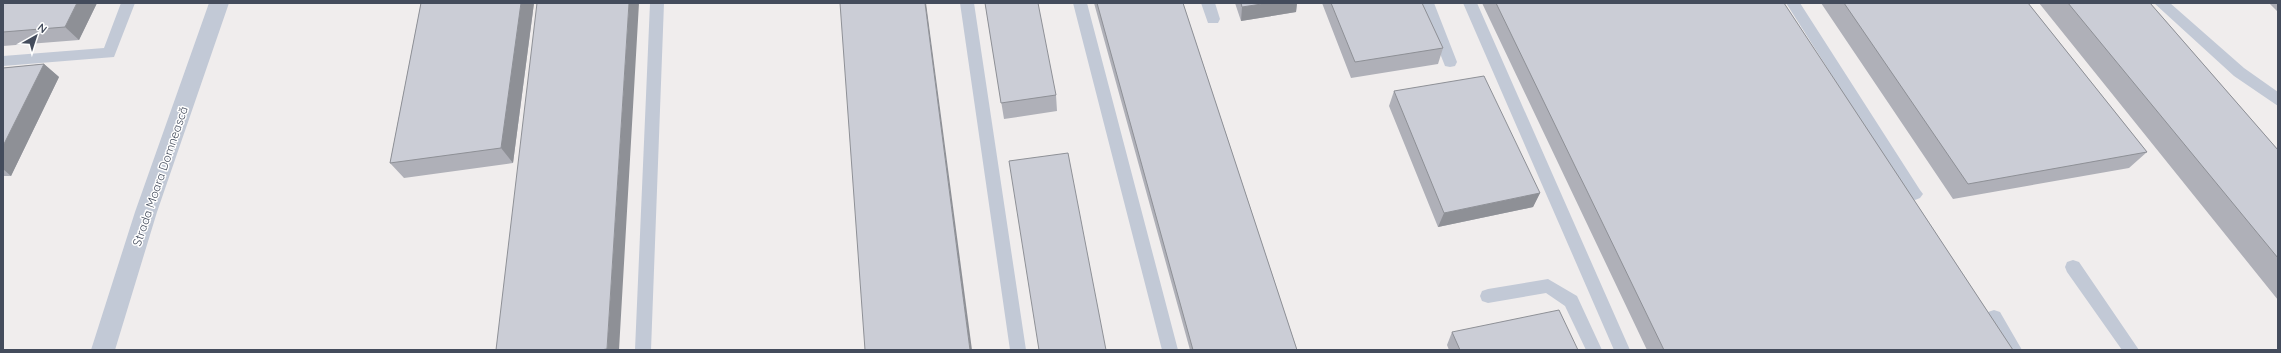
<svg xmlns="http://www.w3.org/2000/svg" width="2281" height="353" font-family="Quicksand,sans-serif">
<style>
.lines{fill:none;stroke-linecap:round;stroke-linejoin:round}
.service{fill:#c2c9d6;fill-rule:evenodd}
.tertiary{fill:#c2c9d6;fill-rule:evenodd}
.wall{fill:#afb0b8}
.shaded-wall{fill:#8e9096}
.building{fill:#cbcdd6;stroke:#8e9096}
.labels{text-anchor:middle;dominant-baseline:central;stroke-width:3;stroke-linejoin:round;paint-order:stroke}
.street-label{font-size:12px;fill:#444c5c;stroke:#fff}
</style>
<rect width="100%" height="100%" fill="#f0eded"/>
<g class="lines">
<path class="service" d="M 121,3 L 135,3 L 114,57 L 3,66 L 3,56 L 104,48 Z
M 650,3 L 664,3 L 651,350 L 635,350 Z
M 960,3 L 974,3 L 1026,350 L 1010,350 Z
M 1073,3 L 1087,3 L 1178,350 L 1162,350 Z
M 1201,3 L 1215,3 L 1220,19 L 1218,23 L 1208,23 Z
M 1420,3 L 1434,3 L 1457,62 L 1455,66 L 1450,67 L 1445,66 Z
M 1463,3 L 1477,3 L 1630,350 L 1614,350 Z
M 1786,3 L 1800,3 L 1920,190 L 1923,194 L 1920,198 L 1915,200 L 1910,198 Z
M 2154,3 L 2170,3 L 2244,68 L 2278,92 L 2278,106 L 2234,76 Z
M 2073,260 L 2079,262 L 2139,350 L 2122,350 L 2067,272 L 2065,267 L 2067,262 Z
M 1548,279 L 1577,296 L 1602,350 L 1586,350 L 1565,306 L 1546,293 L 1488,303 L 1482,301 L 1480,296 L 1482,291 L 1488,289 Z
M 1994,310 L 2000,312 L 2022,350 L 2005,350 L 1986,317 L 1988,312 Z"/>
<path class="tertiary" d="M 209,3 L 229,3 L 157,212 L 115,350 L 91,350 L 135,212 Z"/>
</g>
<path class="wall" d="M 3,3 L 97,3 L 79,40 L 3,46 Z
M 421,3 L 534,3 L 513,163 L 404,178 L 390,163 Z
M 985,3 L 1056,95 L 1057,111 L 1004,119 Z
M 1094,3 L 1183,3 L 1297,350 L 1190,350 Z
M 1235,3 L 1297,3 L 1296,12 L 1241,21 Z
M 1322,3 L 1422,3 L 1443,48 L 1438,64 L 1351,78 Z
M 1482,3 L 1784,3 L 2013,350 L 1647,350 Z
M 1821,3 L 2028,3 L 2147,152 L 2129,168 L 1953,199 Z
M 2039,3 L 2150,3 L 2278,150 L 2278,300 Z
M 2269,3 L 2278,3 L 2278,12 Z
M 44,64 L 59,77 L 11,176 L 3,176 L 3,68 Z
M 1394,91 L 1540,193 L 1533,207 L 1438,227 L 1389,106 Z
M 1452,332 L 1578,350 L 1449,350 L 1447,345 Z"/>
<path class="shaded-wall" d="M 77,3 L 97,3 L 79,40 L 65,27 Z
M 521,3 L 534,3 L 513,163 L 501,148 Z
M 629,3 L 639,3 L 619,350 L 608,350 L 607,349 Z
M 925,3 L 926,3 L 972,350 L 970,350 Z
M 1268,3 L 1297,3 L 1296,12 L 1241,21 L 1242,7 Z
M 44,64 L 59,77 L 11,176 L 3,169 L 3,146 Z
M 1540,193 L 1533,207 L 1438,227 L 1444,213 Z"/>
<path class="building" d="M 3,3 L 77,3 L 65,27 L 3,32 Z
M 421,3 L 521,3 L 501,148 L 390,163 Z
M 537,3 L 629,3 L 607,349 L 600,350 L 496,350 Z
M 840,3 L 925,3 L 970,350 L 865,350 Z
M 985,3 L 1038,3 L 1056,95 L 1001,103 Z
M 1097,3 L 1183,3 L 1297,350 L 1193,350 Z
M 1241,3 L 1268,3 L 1242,7 Z
M 1331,3 L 1422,3 L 1443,48 L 1355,62 Z
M 1496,3 L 1784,3 L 2013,350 L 1664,350 Z
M 1844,3 L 2028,3 L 2147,152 L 1968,184 Z
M 2068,3 L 2150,3 L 2278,150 L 2278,258 Z
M 44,64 L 3,146 L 3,68 Z
M 1484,76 L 1540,193 L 1444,213 L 1394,91 Z
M 1068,153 L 1106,350 L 1039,350 L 1009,161 Z
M 1559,310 L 1578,350 L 1460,350 L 1452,332 Z"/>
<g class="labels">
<g class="street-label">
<text transform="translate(160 176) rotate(-71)">Strada Moara Domnească</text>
</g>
</g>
<rect width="2281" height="353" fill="none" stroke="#444c5c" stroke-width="8"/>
<g transform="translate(36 36) rotate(39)" stroke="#ffffff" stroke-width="3" paint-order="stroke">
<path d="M0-3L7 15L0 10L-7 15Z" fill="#444c5c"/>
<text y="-6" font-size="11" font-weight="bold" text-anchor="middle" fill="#444c5c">N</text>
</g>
</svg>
